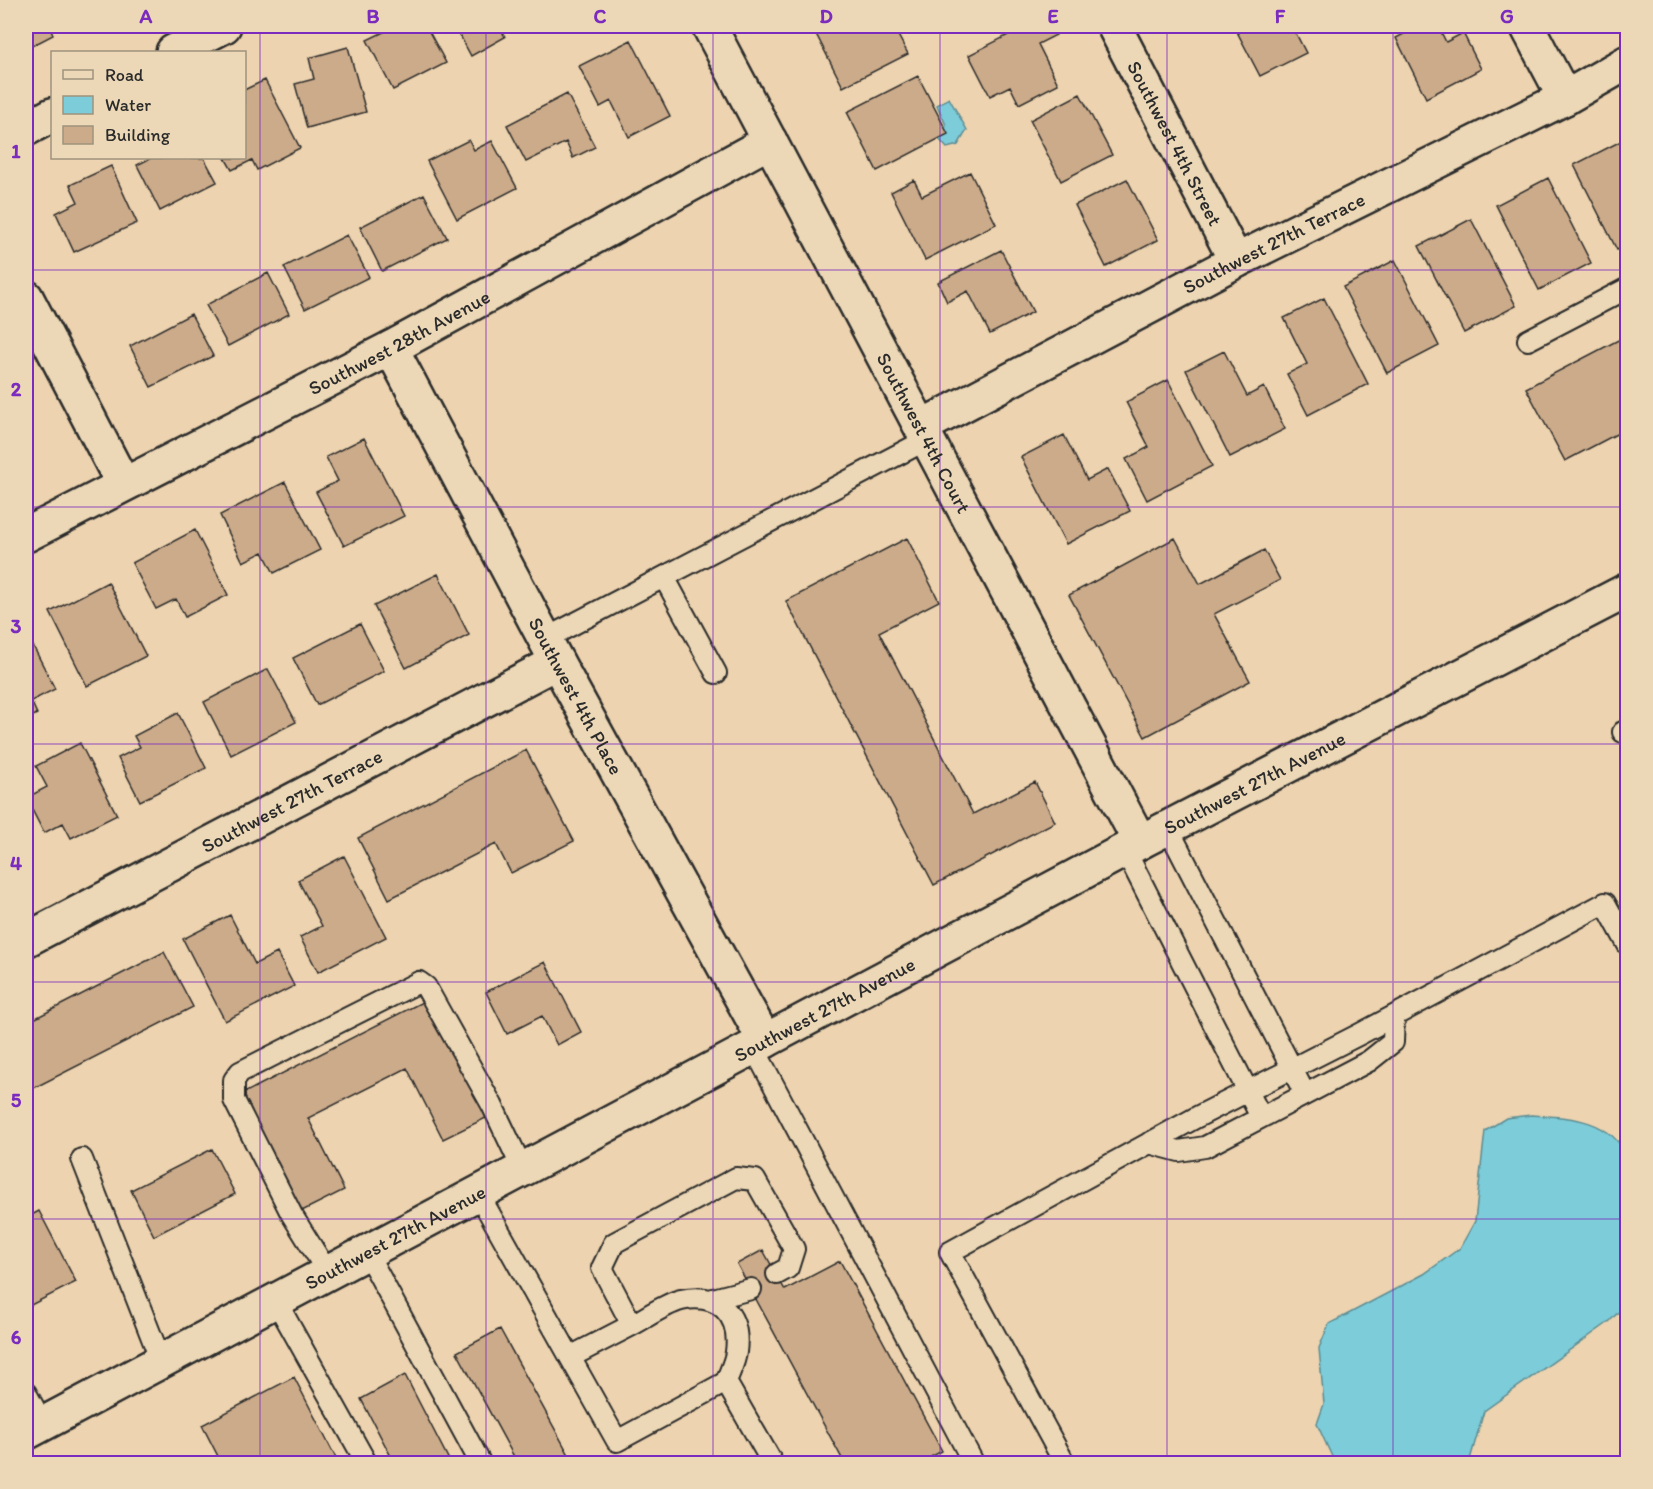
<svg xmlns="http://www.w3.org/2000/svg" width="1653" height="1489" font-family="Itim,sans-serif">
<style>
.water{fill:#7dccd9;stroke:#5c8c93;stroke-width:1.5}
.building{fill:#ccab8a;stroke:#2b2b2b;stroke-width:1.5}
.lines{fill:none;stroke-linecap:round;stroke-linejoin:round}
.lane-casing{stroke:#2b2b2b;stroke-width:24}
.street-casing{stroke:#2b2b2b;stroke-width:38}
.secondary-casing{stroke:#2b2b2b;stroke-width:38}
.lane{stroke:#ecd8b6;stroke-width:20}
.street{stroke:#ecd8b6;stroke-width:33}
.secondary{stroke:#ecd8b6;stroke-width:33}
.grid{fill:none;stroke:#7b2cbf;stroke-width:1.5;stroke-opacity:0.55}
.labels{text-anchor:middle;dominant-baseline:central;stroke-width:5;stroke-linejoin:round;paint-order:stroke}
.street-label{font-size:20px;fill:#2b2b2b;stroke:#ecd8b6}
.neatline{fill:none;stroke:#7b2cbf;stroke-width:2}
.grid-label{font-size:20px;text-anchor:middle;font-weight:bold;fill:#7b2cbf}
</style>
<rect width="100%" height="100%" fill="#edd3af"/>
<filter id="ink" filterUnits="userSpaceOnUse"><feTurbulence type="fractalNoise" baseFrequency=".0167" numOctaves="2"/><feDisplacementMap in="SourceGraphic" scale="12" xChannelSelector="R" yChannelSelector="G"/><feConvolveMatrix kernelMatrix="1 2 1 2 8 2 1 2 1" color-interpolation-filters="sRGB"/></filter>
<g filter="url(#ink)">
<path class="water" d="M 949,98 L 967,130 L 958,145 L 947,148 L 938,138 L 946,125 L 937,105 Z
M 1531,1115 C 1569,1117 1612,1118 1628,1159 L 1627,1303 L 1609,1322 L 1484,1411 L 1469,1463 L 1335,1463 L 1317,1424 L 1324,1404 L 1319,1348 L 1329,1324 L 1424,1274 L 1460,1248 L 1475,1221 L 1485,1131 L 1506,1118 Z"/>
<path class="building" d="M 26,26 L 49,26 L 53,35 L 26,49 Z
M 396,26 L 426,26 L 446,63 L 393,90 L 367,40 Z
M 455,26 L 499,26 L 505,37 L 471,56 Z
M 812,26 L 893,26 L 908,54 L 843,87 Z
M 1026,26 L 1052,26 L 1056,35 L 1038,44 L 1058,84 L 1019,104 L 1010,86 L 990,96 L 969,55 Z
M 1234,26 L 1292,26 L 1306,53 L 1260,76 Z
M 1419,26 L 1438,26 L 1446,42 L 1463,33 L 1481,69 L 1426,98 L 1396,38 Z
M 631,40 L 670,116 L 629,137 L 611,101 L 600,107 L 579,66 Z
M 348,47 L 366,112 L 307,128 L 295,84 L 314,79 L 309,58 Z
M 918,76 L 948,134 L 877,171 L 847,112 Z
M 265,80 L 300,148 L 257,170 L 252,160 L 232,170 L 225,158 L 244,158 L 244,90 Z
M 567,94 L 595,147 L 573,158 L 566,142 L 526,162 L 507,125 Z
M 1080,94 L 1112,155 L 1061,181 L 1030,120 Z
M 1625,139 L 1628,144 L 1628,245 L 1617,250 L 1574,165 Z
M 469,140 L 474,150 L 492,141 L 517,188 L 457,219 L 427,161 Z
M 151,158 L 204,158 L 217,182 L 160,211 L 137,165 Z
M 111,166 L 137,223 L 74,252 L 56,213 L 78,202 L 70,185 Z
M 970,172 L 996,224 L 925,260 L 891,192 L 914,180 L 922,196 Z
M 1548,178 L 1591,263 L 1539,290 L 1496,205 Z
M 1127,179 L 1158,240 L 1106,267 L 1075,205 Z
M 424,194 L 447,238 L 382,271 L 360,227 Z
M 1471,219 L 1516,306 L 1464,333 L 1419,246 Z
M 347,235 L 369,277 L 305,309 L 284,267 Z
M 1001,250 L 1033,312 L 990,334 L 968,291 L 947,302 L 938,282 Z
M 1395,260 L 1439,346 L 1387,373 L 1343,287 Z
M 268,273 L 289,314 L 228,346 L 206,305 Z
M 1324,298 L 1368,384 L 1308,415 L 1287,374 L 1307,364 L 1284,318 Z
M 191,314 L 213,356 L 151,387 L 130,346 Z
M 1628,335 L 1628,428 L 1565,461 L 1526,388 Z
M 1224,351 L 1247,396 L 1264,387 L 1285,429 L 1230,457 L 1186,370 Z
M 1168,380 L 1212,466 L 1147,500 L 1126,459 L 1149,447 L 1126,402 Z
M 1064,435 L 1087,480 L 1108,469 L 1130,511 L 1066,544 L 1021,457 Z
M 364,438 L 404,516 L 344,546 L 316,492 L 338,481 L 326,457 Z
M 285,482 L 320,550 L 274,573 L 263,552 L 243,562 L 220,515 Z
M 195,530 L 228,595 L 185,617 L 176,599 L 156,609 L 132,563 Z
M 907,538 L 939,601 L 879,632 L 973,814 L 1035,782 L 1055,822 L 934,885 L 786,601 Z
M 1175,538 L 1200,584 L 1264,550 L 1280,580 L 1214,614 L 1250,681 L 1145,737 L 1069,595 Z
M 438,574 L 469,635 L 406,668 L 374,606 Z
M 108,582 L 146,656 L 87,686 L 50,612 Z
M 360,624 L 384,671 L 317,705 L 293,658 Z
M 26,632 L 55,689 L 31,701 L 37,714 L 26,720 Z
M 268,669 L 296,722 L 231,755 L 204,702 Z
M 178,713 L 206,768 L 140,801 L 118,758 L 140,747 L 134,736 Z
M 80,743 L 117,815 L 71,838 L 63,823 L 44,833 L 26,798 L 47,787 L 36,766 Z
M 526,750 L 574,841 L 511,873 L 496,844 L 389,899 L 358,838 Z
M 344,856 L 386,937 L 318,972 L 300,937 L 322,926 L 298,880 Z
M 230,915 L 255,964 L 277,953 L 294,986 L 225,1021 L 183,939 Z
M 164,952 L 193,1007 L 28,1091 L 26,1087 L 26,1023 Z
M 545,962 L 581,1032 L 557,1045 L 542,1016 L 507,1034 L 486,992 Z
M 430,998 L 490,1116 L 443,1139 L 407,1068 L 308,1118 L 344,1190 L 298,1213 L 238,1096 Z
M 212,1149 L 235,1194 L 154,1236 L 131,1190 Z
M 39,1211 L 76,1282 L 29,1306 L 26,1298 L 26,1218 Z
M 763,1250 L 785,1290 L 840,1261 L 942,1451 L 918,1464 L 845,1464 L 737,1264 Z
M 500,1329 L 574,1464 L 518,1464 L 457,1352 Z
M 405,1375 L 451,1464 L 395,1464 L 361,1399 Z
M 294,1377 L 339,1464 L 222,1464 L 202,1425 Z"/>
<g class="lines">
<defs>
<path id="lane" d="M 1528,340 L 1628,288
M 664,577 L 716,673
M 545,639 L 928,439
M 1623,732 L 1628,730
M 1168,828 L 1305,1094
M 1125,850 L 1261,1117
M 754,1048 L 974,1464
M 1149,1143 L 1179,1151 L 1205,1147 L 1369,1061 L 1393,1042 L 1394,1016
M 82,1159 L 161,1361
M 478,1193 L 617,1441 L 726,1382 L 773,1464
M 367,1253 L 481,1464
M 328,1273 L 292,1215 L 234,1100 L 234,1080 L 240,1072 L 419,982 L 426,987 L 492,1105 L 523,1170
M 713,1299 L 751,1289
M 276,1301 L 367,1464
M 632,1325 C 647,1317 665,1304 681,1300 C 718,1292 741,1314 736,1352 C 735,1362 729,1373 726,1382
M 570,1357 L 632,1325 L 602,1268 L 614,1243 L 736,1178 L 755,1180 L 794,1249 L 788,1268 L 777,1274
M 26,1393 L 43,1424
M 1065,1464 L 950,1252 L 1197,1117 L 1360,1034 L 1605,903 L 1628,945"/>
<g id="street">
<path id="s1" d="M 709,26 L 1140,842"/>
<path id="s2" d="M 1114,26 L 1236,261"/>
<path d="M 1527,26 L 1565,98"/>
<path d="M 173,52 L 224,26"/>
<path d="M 26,129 L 52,115"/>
<path d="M 26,297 L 123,484"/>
<path id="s3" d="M 391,348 L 557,662 L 765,1041"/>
<path id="s4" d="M 921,427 L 1236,261 L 1565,98 L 1628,62"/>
<path id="s5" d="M 26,535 L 391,348 L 770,141"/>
<path id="s6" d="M 26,940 L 557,662"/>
</g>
<g id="secondary">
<path id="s7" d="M 26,1433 L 1140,842 L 1628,590"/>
</g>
</defs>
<use href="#lane" class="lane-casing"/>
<use href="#street" class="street-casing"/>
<use href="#secondary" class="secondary-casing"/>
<use href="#lane" class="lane"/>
<use href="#street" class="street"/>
<use href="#secondary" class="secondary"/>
</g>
</g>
<path class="grid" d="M 260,26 L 260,1464M 486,26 L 486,1464M 713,26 L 713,1464M 940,26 L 940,1464M 1167,26 L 1167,1464M 1393,26 L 1393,1464M 26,270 L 1628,270M 26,507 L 1628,507M 26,744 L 1628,744M 26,982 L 1628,982M 26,1219 L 1628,1219"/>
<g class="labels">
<g class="street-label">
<text stroke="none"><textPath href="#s2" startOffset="132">Southwest 4th Street</textPath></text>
<text stroke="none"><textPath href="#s4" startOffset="398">Southwest 27th Terrace</textPath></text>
<text stroke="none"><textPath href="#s5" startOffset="420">Southwest 28th Avenue</textPath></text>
<text stroke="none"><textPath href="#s1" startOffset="460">Southwest 4th Court</textPath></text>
<text stroke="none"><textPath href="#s3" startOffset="394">Southwest 4th Place</textPath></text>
<text stroke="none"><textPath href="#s7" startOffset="1390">Southwest 27th Avenue</textPath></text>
<text stroke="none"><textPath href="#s6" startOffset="300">Southwest 27th Terrace</textPath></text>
<text stroke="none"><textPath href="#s7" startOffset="904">Southwest 27th Avenue</textPath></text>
<text stroke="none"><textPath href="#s7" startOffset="418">Southwest 27th Avenue</textPath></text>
</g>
</g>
<rect width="1653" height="1489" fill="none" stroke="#ecd8b6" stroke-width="66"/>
<rect x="51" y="51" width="195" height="108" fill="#ecd8b6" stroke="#9f937e" stroke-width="1.5"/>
<rect x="63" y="70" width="30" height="9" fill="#ecd8b6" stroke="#9f937e" stroke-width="1.5"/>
<text x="105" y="81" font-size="18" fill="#2b2b2b">Road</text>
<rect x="63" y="96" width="30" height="18" fill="#7dccd9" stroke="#9f937e" stroke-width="1.5"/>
<text x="105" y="111" font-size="18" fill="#2b2b2b">Water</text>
<rect x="63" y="126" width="30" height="18" fill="#ccab8a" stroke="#9f937e" stroke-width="1.5"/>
<text x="105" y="141" font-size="18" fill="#2b2b2b">Building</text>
<rect x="33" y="33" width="1587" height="1423" class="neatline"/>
<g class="grid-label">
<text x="146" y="23">A</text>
<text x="373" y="23">B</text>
<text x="600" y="23">C</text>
<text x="826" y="23">D</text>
<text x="1053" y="23">E</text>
<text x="1280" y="23">F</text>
<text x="1507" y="23">G</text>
<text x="16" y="158">1</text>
<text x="16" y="396">2</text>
<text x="16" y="633">3</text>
<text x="16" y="870">4</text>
<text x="16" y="1107">5</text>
<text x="16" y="1344">6</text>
</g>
</svg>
